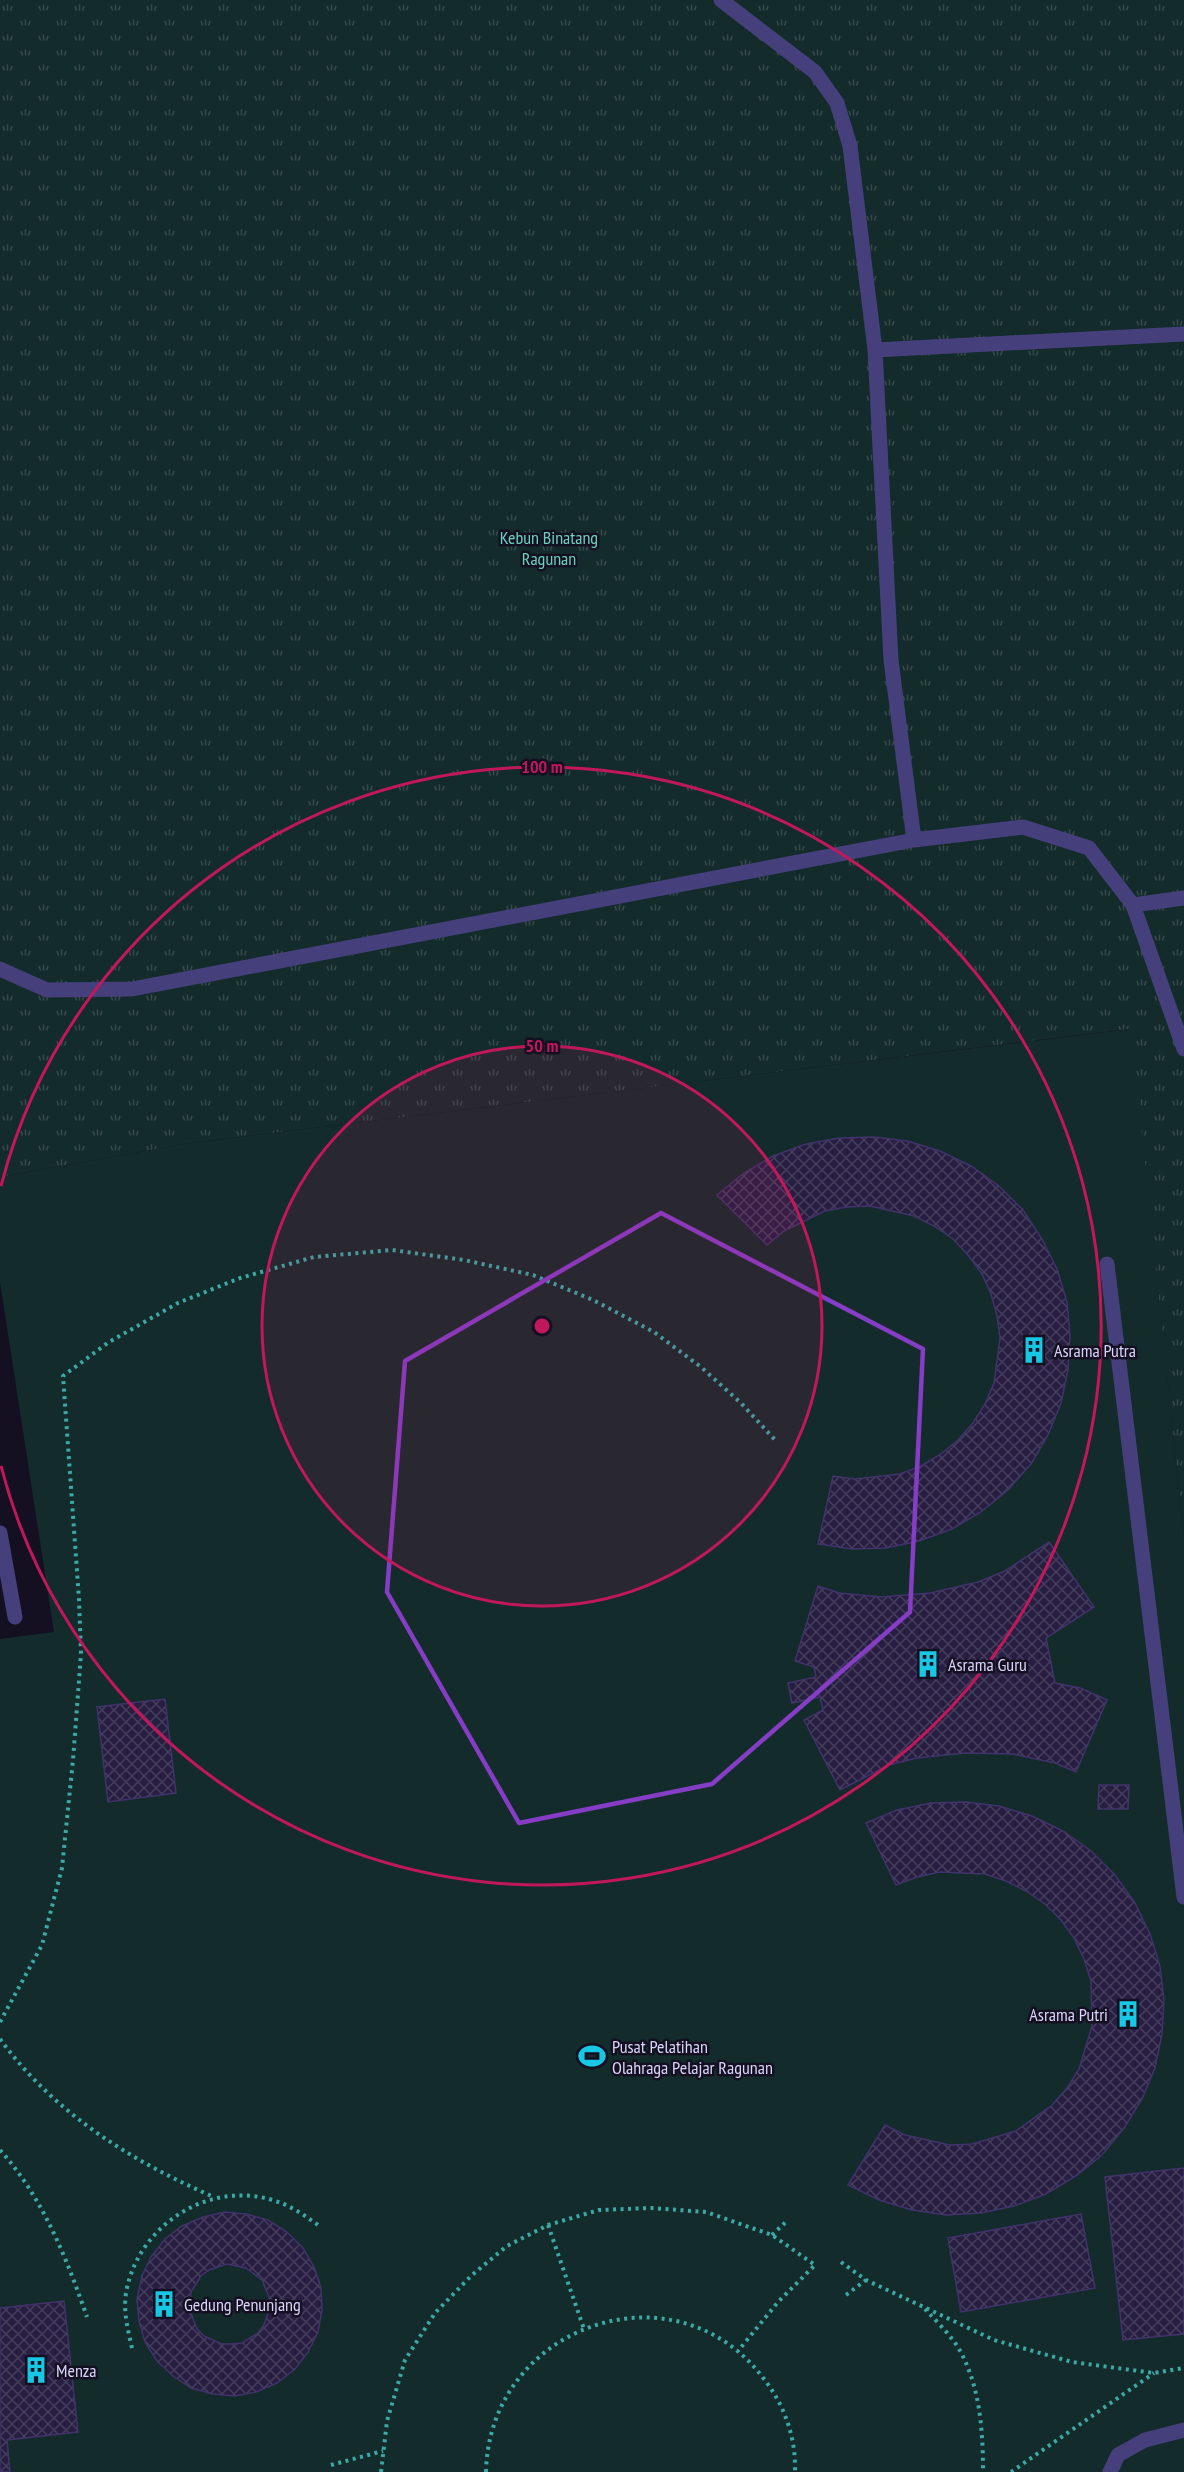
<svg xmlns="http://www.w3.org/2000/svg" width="1184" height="2472" font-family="'PT Sans Narrow',sans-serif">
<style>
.grass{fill:url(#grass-tufts)}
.garden{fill:#142b2b}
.building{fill:url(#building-cross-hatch);stroke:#40336b;stroke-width:1.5;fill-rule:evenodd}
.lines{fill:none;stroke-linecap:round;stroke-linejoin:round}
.path{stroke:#3ba9a7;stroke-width:4;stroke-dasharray:3 4.5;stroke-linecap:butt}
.minor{stroke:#45407c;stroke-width:15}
.marked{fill:none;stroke:#853dc5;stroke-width:4.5;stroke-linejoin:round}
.ring{fill:none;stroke:#c2185b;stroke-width:3}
.labels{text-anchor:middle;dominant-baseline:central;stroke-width:5;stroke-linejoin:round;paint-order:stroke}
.park-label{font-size:18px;fill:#69d3bd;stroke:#141022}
.poi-label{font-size:18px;fill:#dbd5fb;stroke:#141022;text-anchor:start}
.centre{fill:#c2185b;stroke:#141022;stroke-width:3}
.ring-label{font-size:18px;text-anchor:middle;font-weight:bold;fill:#c2185b;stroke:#141022;stroke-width:5;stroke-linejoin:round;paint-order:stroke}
</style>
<defs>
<pattern id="grass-tufts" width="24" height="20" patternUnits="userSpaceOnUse" patternTransform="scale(1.5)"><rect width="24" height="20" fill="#142b2b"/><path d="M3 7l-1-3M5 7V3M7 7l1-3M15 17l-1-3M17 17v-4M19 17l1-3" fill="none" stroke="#36494b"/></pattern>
<pattern id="building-cross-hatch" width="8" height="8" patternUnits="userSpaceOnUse" patternTransform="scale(1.5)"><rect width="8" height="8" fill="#271e41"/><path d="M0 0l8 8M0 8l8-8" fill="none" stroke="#463e5d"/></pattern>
</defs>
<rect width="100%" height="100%" fill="#141022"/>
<path class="grass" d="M 0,0 L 1184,0 L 1184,1538 L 1130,1029 L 190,1143 L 0,1177 Z"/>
<path class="garden" d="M 1131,1029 L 1184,1538 L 1184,2472 L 0,2472 L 0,1639 L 54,1632 L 0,1282 L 0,1177 L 190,1143 Z"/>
<path class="building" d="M 874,1137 L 907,1141 L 940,1151 L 971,1166 L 999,1186 L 1023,1210 L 1042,1239 L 1057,1269 L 1067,1302 L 1070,1336 L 1068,1370 L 1061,1403 L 1048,1435 L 1031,1464 L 1008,1490 L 981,1512 L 952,1529 L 919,1541 L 886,1548 L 852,1549 L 818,1544 L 833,1476 L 855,1479 L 900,1474 L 921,1466 L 941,1454 L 958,1440 L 973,1423 L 985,1404 L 994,1383 L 1000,1338 L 997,1316 L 991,1294 L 982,1274 L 968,1255 L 953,1239 L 934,1226 L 914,1216 L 870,1206 L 847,1207 L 825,1211 L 784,1231 L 767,1245 L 717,1195 L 744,1173 L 773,1156 L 806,1144 L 839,1138 Z
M 1049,1542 L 1094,1607 L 1046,1638 L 1055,1683 L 1080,1688 L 1107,1700 L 1076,1772 L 1055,1763 L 1013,1754 L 965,1753 L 917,1758 L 889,1765 L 840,1790 L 804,1720 L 823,1710 L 820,1697 L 792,1703 L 788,1683 L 816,1677 L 814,1667 L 795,1661 L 818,1586 L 839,1593 L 882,1597 L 930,1593 L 978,1582 L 1005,1571 Z
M 165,1699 L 176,1793 L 108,1802 L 97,1707 Z
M 1099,1785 L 1129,1785 L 1128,1809 L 1098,1809 Z
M 966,1802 L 999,1806 L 1032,1816 L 1063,1831 L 1091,1851 L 1115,1875 L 1135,1903 L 1150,1934 L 1160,1966 L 1164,2000 L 1162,2034 L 1155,2068 L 1142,2099 L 1124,2128 L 1102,2155 L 1076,2176 L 1046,2194 L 1014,2206 L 981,2213 L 946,2215 L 912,2210 L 879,2200 L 848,2185 L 885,2125 L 905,2135 L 950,2145 L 972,2144 L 1016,2131 L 1052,2105 L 1067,2088 L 1079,2069 L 1092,2026 L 1091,1981 L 1084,1959 L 1074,1938 L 1061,1920 L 1045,1904 L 1026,1891 L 1006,1881 L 985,1874 L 940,1872 L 917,1877 L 896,1885 L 866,1823 L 897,1810 L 931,1803 Z
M 1184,2168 L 1184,2334 L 1123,2340 L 1105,2177 Z
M 225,2212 L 246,2214 L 268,2220 L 287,2232 L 303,2248 L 314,2267 L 321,2288 L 322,2310 L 318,2332 L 308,2352 L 295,2369 L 277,2383 L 256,2392 L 235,2396 L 213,2394 L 191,2388 L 173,2376 L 157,2361 L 145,2342 L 139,2321 L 137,2299 L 142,2276 L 151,2257 L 165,2239 L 182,2226 L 203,2217 ZM 227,2264 L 246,2268 L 262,2280 L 269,2297 L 270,2307 L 264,2325 L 258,2333 L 242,2343 L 232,2344 L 222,2344 L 204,2336 L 197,2329 L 190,2311 L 191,2292 L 201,2276 L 209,2270 Z
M 1081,2214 L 1095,2288 L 961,2312 L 948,2238 Z
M 64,2301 L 78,2432 L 7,2440 L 10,2472 L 0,2472 L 0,2308 Z"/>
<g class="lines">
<path class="path" d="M 0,2022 L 42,1945 L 62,1868 L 73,1760 L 81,1654 L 79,1599 L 63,1376 L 109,1342 L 178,1303 L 240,1278 L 314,1257 L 392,1250 L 464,1260 L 533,1275 L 593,1300 L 654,1332 L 701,1367 L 741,1403 L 777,1442
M 0,2039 C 54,2113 131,2161 214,2197
M 0,2150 C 43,2198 66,2257 87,2317
M 548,2225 L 584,2329
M 772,2235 L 788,2220
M 841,2262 L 866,2280 L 994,2340 L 1072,2362 L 1154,2373 L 1184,2368
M 846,2295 L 866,2280
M 925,2309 C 936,2321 950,2334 959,2349 C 980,2386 983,2430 983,2472
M 132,2348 C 128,2330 123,2312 126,2293 C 137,2228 204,2182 269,2199 C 288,2204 303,2214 318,2225
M 331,2465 L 383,2451
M 381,2472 L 387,2421 L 405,2360 L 435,2313 L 472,2275 L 507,2246 L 548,2225 L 599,2210 L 651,2208 L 706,2212 L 772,2235 L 815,2265 L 778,2302 L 738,2351
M 486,2472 C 489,2326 675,2260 764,2379 C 785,2406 796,2438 795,2472
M 1011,2472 L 1154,2373"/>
<path class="minor" d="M 721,0 L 815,72 L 837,103 L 850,146 L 875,350 L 891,660 L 914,840
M 875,350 L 1184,334
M 1133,905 L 1184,898
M 0,969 L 47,990 L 132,989 L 914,840 L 1023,827 L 1089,848 L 1133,905 L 1184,1049
M 1107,1264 L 1184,1897
M 0,1533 L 15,1617
M 1110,2472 L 1118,2455 L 1145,2440 L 1184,2430"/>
</g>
<path class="marked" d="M 661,1213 L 923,1349 L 910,1612 L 712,1784 L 519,1823 L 387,1592 L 405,1361 Z"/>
<circle cx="542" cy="1326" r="280" fill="#c2185b" fill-opacity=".12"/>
<g class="ring">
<circle cx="542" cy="1326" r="280"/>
<path d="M1 1186A559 559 0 1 1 1 1466"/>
</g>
<defs>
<symbol id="building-bare" viewBox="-9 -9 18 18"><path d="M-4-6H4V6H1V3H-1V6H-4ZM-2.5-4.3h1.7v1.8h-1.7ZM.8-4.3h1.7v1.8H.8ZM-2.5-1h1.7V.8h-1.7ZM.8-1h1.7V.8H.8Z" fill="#17c8e5" stroke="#141022" stroke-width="2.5" paint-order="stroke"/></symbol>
<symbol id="stadium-bare" viewBox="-9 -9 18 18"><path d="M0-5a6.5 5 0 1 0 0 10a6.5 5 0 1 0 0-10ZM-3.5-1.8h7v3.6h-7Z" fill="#17c8e5" stroke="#141022" stroke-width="2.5" paint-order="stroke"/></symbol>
</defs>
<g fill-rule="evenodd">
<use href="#building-bare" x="1015" y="1331" width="38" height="38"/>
<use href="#building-bare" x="909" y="1645" width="38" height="38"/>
<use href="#building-bare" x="1109" y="1995" width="38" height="38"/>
<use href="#stadium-bare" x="573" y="2037" width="38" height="38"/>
<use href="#building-bare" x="145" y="2285" width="38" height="38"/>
<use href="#building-bare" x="17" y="2351" width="38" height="38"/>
</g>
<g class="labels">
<g class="park-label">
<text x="549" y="537">Kebun Binatang<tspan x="549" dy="21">Ragunan</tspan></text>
</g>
<g class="poi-label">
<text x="1054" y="1350">Asrama Putra</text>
<text x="948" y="1664">Asrama Guru</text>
<text x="1108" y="2014" text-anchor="end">Asrama Putri</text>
<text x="612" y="2046">Pusat Pelatihan<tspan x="612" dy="21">Olahraga Pelajar Ragunan</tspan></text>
<text x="184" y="2304">Gedung Penunjang</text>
<text x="56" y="2370">Menza</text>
</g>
</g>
<circle cx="542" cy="1326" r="9" class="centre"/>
<g class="ring-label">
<text x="542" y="773">100 m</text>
<text x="542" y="1052">50 m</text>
</g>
</svg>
